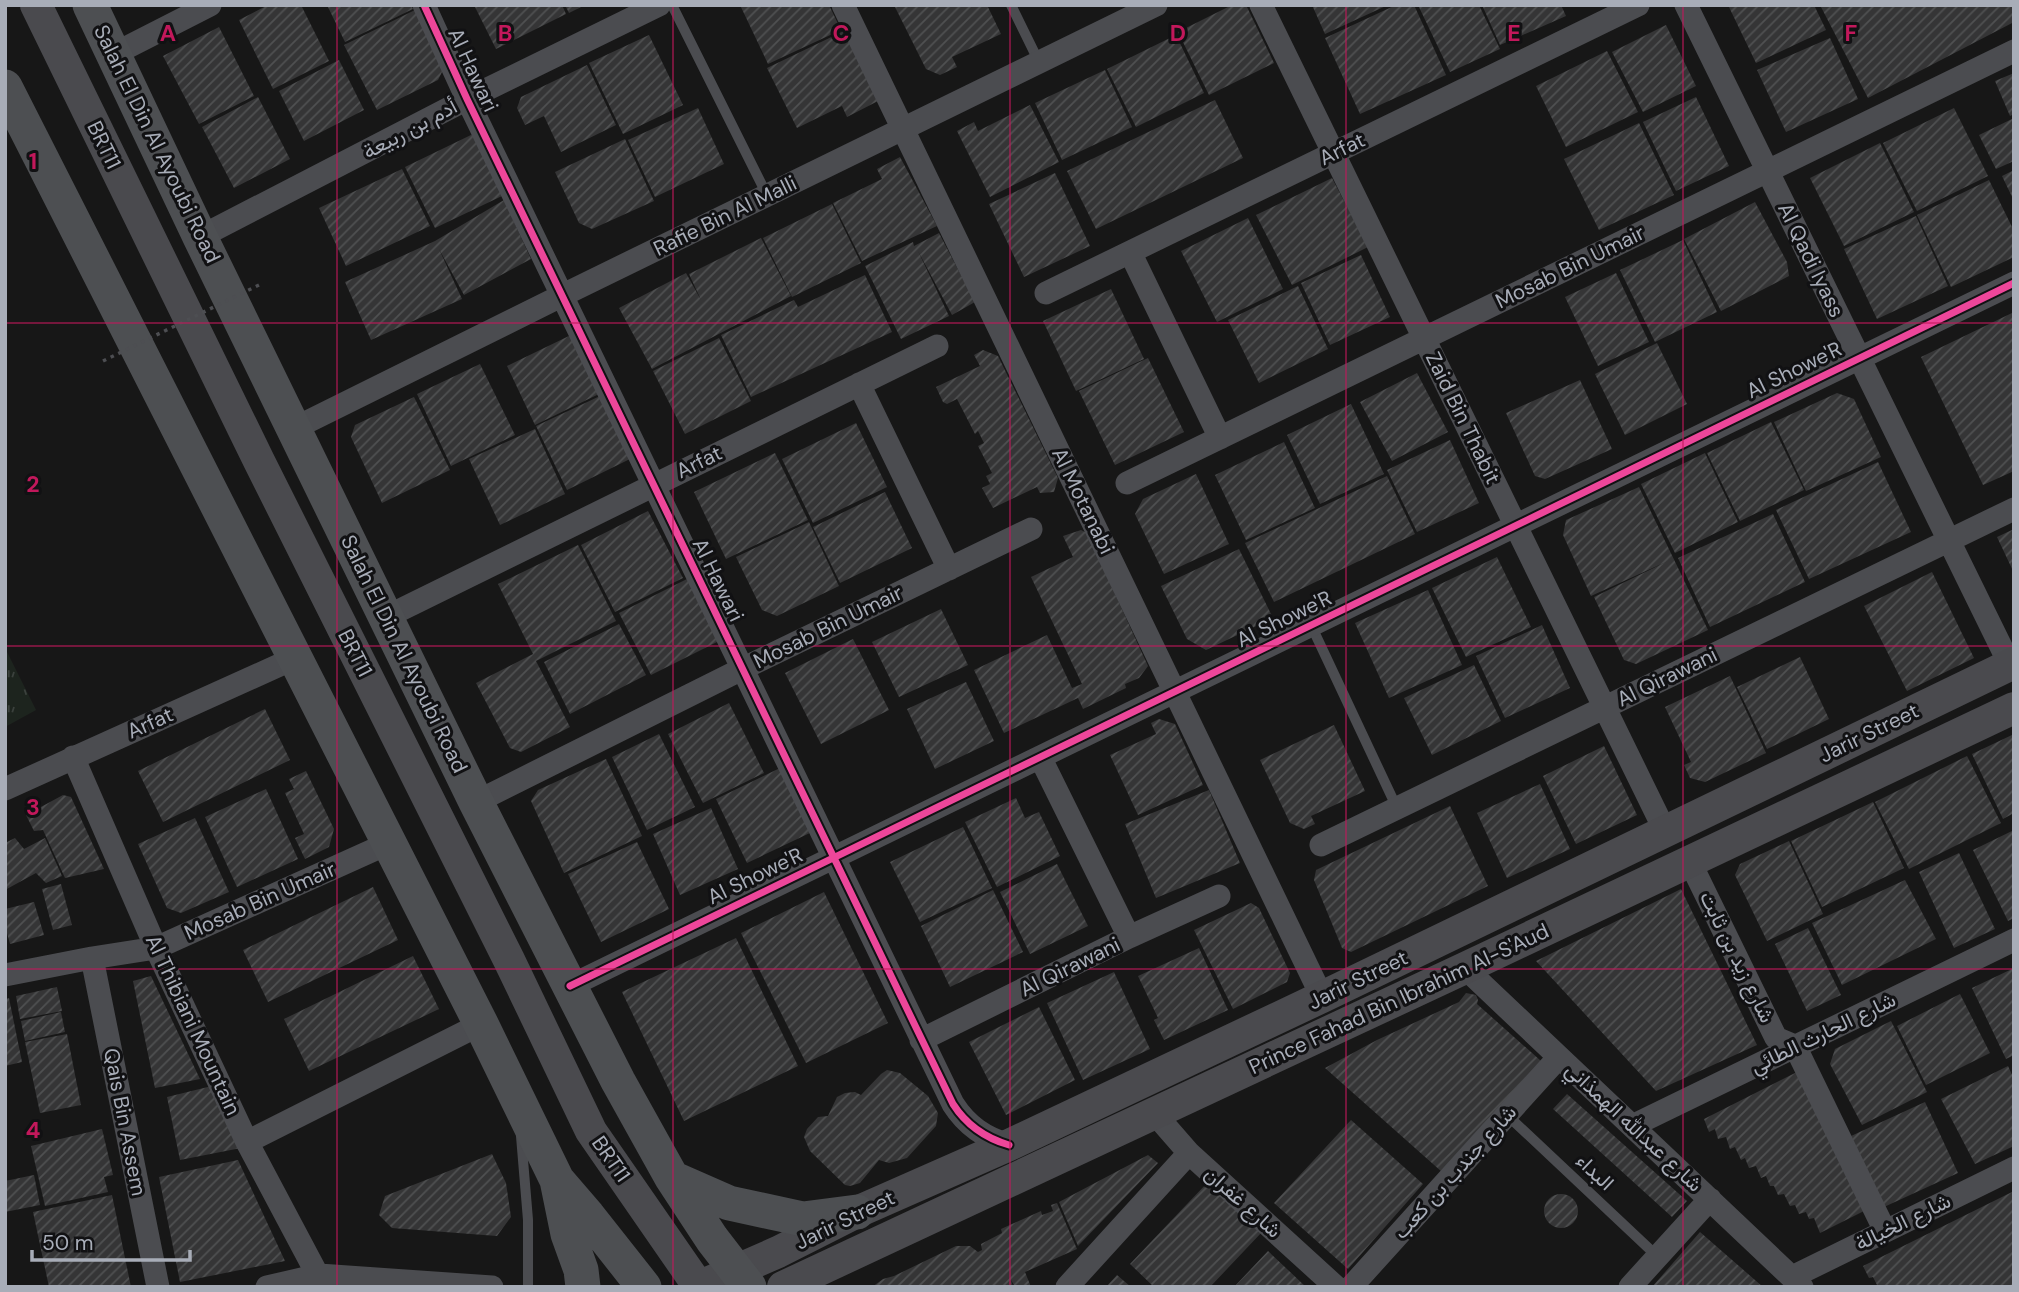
<svg xmlns="http://www.w3.org/2000/svg" width="2019" height="1292" font-family="'DM Sans',Vazirmatn,sans-serif">
<style>
.grass{fill:url(#grass-tufts)}
.building{fill:url(#building-hatch)}
.lines{fill:none;stroke-linecap:round;stroke-linejoin:round}
.service{stroke:#4b4c50;stroke-width:10}
.minor{stroke:#4b4c50;stroke-width:23}
.secondary{stroke:#4a4a4e;stroke-width:32}
.primary{stroke:#4d4f52;stroke-width:35}
.path-bridge{stroke:#4d4e52;stroke-width:3.5;stroke-dasharray:3.5 5;stroke-linecap:butt}
.cycleway-casing{stroke:#111113;stroke-width:11}
.cycleway{stroke:#ed469a;stroke-width:7}
.grid{fill:none;stroke:#c2185b;stroke-width:2;stroke-opacity:0.55}
.labels{text-anchor:middle;dominant-baseline:central;stroke-width:6;stroke-linejoin:round;paint-order:stroke}
.street-label{font-size:21px;fill:#a8adb8;stroke:#111113}
.grid-label{font-size:23px;text-anchor:middle;font-weight:bold;fill:#c2185b;stroke:#111113;stroke-width:6;stroke-linejoin:round;paint-order:stroke}
</style>
<defs>
<pattern id="grass-tufts" width="24" height="20" patternUnits="userSpaceOnUse" patternTransform="scale(1.75)"><rect width="24" height="20" fill="#1d241e"/><path d="M3 7l-1-3M5 7V3M7 7l1-3M15 17l-1-3M17 17v-4M19 17l1-3" fill="none" stroke="#3b413d"/></pattern>
<pattern id="building-hatch" width="6" height="6" patternUnits="userSpaceOnUse" patternTransform="scale(1.75)"><rect width="6" height="6" fill="#353536"/><path d="M-1 1l2-2M0 6l6-6M5 7l2-2" fill="none" stroke="#4f5051"/></pattern>
</defs>
<rect width="100%" height="100%" fill="#171717"/>
<path class="grass" d="M 5,648 L 36,710 L 5,727 Z"/>
<path class="building" d="M 268,5 L 301,5 L 329,61 L 273,89 L 239,20 Z
M 327,5 L 411,5 L 413,9 L 345,42 Z
M 474,5 L 562,5 L 566,14 L 496,49 Z
M 565,5 L 585,5 L 569,13 Z
M 740,5 L 829,5 L 841,30 L 768,64 Z
M 894,5 L 987,5 L 1001,34 L 952,57 L 957,67 L 940,75 L 926,69 Z
M 1232,5 L 1246,5 L 1274,63 L 1209,95 L 1178,32 Z
M 1312,5 L 1388,5 L 1325,34 Z
M 1396,5 L 1414,5 L 1446,75 L 1360,114 L 1325,38 Z
M 1418,5 L 1479,5 L 1500,49 L 1450,72 Z
M 1482,5 L 1561,5 L 1566,16 L 1500,45 Z
M 1728,5 L 1814,5 L 1826,30 L 1756,63 Z
M 1820,5 L 2014,5 L 2014,22 L 1868,98 Z
M 415,10 L 444,68 L 438,80 L 377,110 L 344,45 Z
M 1666,25 L 1696,86 L 1643,112 L 1612,52 Z
M 219,27 L 254,96 L 199,124 L 163,56 Z
M 846,30 L 880,100 L 847,117 L 842,106 L 797,128 L 767,68 Z
M 649,35 L 683,105 L 623,134 L 589,63 Z
M 1176,35 L 1204,93 L 1136,127 L 1107,69 Z
M 1830,38 L 1858,99 L 1786,132 L 1757,70 Z
M 1607,51 L 1638,112 L 1566,147 L 1536,86 Z
M 339,60 L 364,110 L 304,141 L 279,91 Z
M 587,65 L 616,125 L 561,152 L 544,116 L 525,125 L 517,108 L 521,97 Z
M 1105,70 L 1132,127 L 1062,160 L 1035,103 Z
M 2014,73 L 2014,114 L 2010,116 L 1995,81 Z
M 258,97 L 290,159 L 234,188 L 202,127 Z
M 1696,97 L 1729,166 L 1676,191 L 1643,122 Z
M 1215,100 L 1243,158 L 1096,229 L 1067,171 Z
M 1030,105 L 1059,162 L 990,197 L 957,131 L 974,122 L 978,131 Z
M 698,108 L 724,164 L 655,197 L 628,140 Z
M 1954,108 L 1988,176 L 1917,211 L 1883,143 Z
M 2014,118 L 2014,161 L 1996,169 L 1979,135 Z
M 1639,123 L 1674,195 L 1599,230 L 1564,159 Z
M 473,134 L 502,196 L 435,228 L 405,167 Z
M 625,139 L 654,201 L 592,229 L 579,223 L 555,172 Z
M 1880,143 L 1914,212 L 1844,246 L 1810,178 Z
M 900,157 L 937,226 L 862,261 L 833,203 L 882,179 L 877,169 Z
M 402,169 L 430,226 L 346,266 L 319,208 Z
M 2014,170 L 2014,201 L 2002,176 Z
M 1055,173 L 1090,246 L 1024,277 L 989,204 Z
M 1332,178 L 1368,247 L 1292,285 L 1256,215 Z
M 1989,180 L 2014,231 L 2014,257 L 1951,287 L 1917,215 Z
M 504,200 L 531,259 L 464,295 L 439,249 L 462,299 L 371,340 L 345,282 L 435,241 Z
M 1755,202 L 1787,262 L 1789,276 L 1721,311 L 1684,239 Z
M 832,204 L 861,263 L 792,297 L 763,238 Z
M 1916,216 L 1948,286 L 1877,319 L 1844,249 Z
M 1248,218 L 1283,289 L 1217,322 L 1181,251 Z
M 939,233 L 975,302 L 952,315 L 918,251 L 949,316 L 901,339 L 865,266 L 913,242 L 914,246 Z
M 761,238 L 791,296 L 652,369 L 619,308 L 686,273 L 701,300 L 689,274 Z
M 1683,240 L 1717,312 L 1655,342 L 1620,270 Z
M 1361,255 L 1390,317 L 1330,345 L 1301,283 Z
M 1616,273 L 1649,342 L 1598,366 L 1565,297 Z
M 865,275 L 892,332 L 751,397 L 721,335 L 794,300 L 798,307 Z
M 1298,286 L 1328,349 L 1259,383 L 1228,320 Z
M 1111,289 L 1144,359 L 1076,391 L 1043,321 Z
M 2014,312 L 2014,471 L 1983,485 L 1921,357 Z
M 571,335 L 599,394 L 535,425 L 507,366 Z
M 719,338 L 751,401 L 685,434 L 653,371 Z
M 1657,343 L 1687,404 L 1625,435 L 1595,374 Z
M 983,350 L 998,356 L 1058,478 L 1054,492 L 1040,493 L 1037,487 L 993,508 L 982,488 L 990,484 L 986,476 L 992,473 L 978,446 L 984,443 L 978,431 L 975,434 L 957,399 L 947,404 L 943,402 L 936,387 L 980,366 L 974,355 Z
M 1148,358 L 1184,432 L 1115,465 L 1079,391 Z
M 480,364 L 515,435 L 451,466 L 417,394 Z
M 1417,373 L 1448,432 L 1392,461 L 1360,402 Z
M 1580,380 L 1612,449 L 1545,479 L 1535,476 L 1506,413 Z
M 1837,393 L 1854,399 L 1881,457 L 1806,491 L 1774,422 Z
M 600,396 L 630,459 L 567,490 L 536,426 Z
M 414,397 L 450,470 L 382,503 L 351,437 L 355,425 Z
M 1351,404 L 1384,474 L 1320,504 L 1287,435 Z
M 1771,422 L 1804,490 L 1740,521 L 1707,453 Z
M 856,423 L 887,487 L 813,523 L 782,459 Z
M 535,429 L 565,494 L 500,525 L 469,459 Z
M 1450,440 L 1479,503 L 1417,532 L 1387,470 Z
M 1284,442 L 1315,508 L 1246,540 L 1215,475 Z
M 775,453 L 808,520 L 726,559 L 694,492 Z
M 1705,453 L 1738,522 L 1675,553 L 1641,484 Z
M 1878,462 L 1911,532 L 1809,579 L 1776,510 Z
M 1196,474 L 1229,544 L 1164,574 L 1135,514 L 1143,499 Z
M 1387,476 L 1415,534 L 1274,602 L 1245,543 Z
M 1639,487 L 1708,630 L 1636,664 L 1624,660 L 1594,597 L 1668,561 L 1591,596 L 1563,535 L 1566,520 Z
M 885,492 L 912,548 L 840,583 L 813,527 Z
M 648,511 L 683,578 L 615,612 L 581,545 Z
M 1773,514 L 1805,582 L 1710,627 L 1678,558 Z
M 809,522 L 839,586 L 777,616 L 762,610 L 736,557 Z
M 2014,529 L 2014,573 L 1997,537 Z
M 1081,530 L 1087,533 L 1148,666 L 1139,678 L 1125,684 L 1126,688 L 1083,709 L 1078,698 L 1004,733 L 974,670 L 1047,635 L 1072,688 L 1082,684 L 1031,577 L 1073,557 L 1063,536 Z
M 578,545 L 616,621 L 536,661 L 570,727 L 521,752 L 510,748 L 476,683 L 533,654 L 498,584 Z
M 1239,549 L 1273,618 L 1206,650 L 1187,639 L 1161,586 Z
M 1497,557 L 1531,627 L 1466,657 L 1432,588 Z
M 1932,572 L 1974,658 L 1907,691 L 1864,606 Z
M 687,579 L 719,641 L 651,675 L 619,613 Z
M 1428,590 L 1462,665 L 1389,698 L 1355,623 Z
M 941,609 L 968,665 L 899,697 L 872,642 Z
M 619,624 L 646,675 L 570,714 L 544,662 Z
M 1542,625 L 1570,688 L 1505,718 L 1476,656 Z
M 853,639 L 889,710 L 821,744 L 785,673 Z
M 1800,657 L 1829,719 L 1767,749 L 1737,687 Z
M 1474,665 L 1501,721 L 1432,755 L 1404,698 Z
M 1730,676 L 1766,753 L 1705,782 L 1690,778 L 1684,765 L 1691,762 L 1665,707 Z
M 966,682 L 994,741 L 935,769 L 907,709 Z
M 729,703 L 764,773 L 703,803 L 668,734 Z
M 265,709 L 290,760 L 163,822 L 138,771 Z
M 1159,719 L 1175,724 L 1203,785 L 1138,815 L 1110,755 L 1156,734 L 1151,723 Z
M 1334,725 L 1365,791 L 1311,816 L 1315,824 L 1304,829 L 1290,823 L 1260,760 Z
M 659,734 L 695,807 L 647,830 L 612,757 Z
M 2014,734 L 2014,813 L 2003,819 L 1972,754 Z
M 1604,746 L 1637,815 L 1576,844 L 1543,776 Z
M 1967,756 L 2001,823 L 1909,869 L 1875,802 Z
M 606,759 L 642,836 L 564,873 L 531,801 L 538,790 Z
M 780,768 L 812,832 L 747,863 L 716,799 Z
M 306,771 L 334,829 L 329,847 L 305,859 L 295,838 L 304,834 L 285,793 L 294,789 L 289,779 Z
M 1540,784 L 1570,849 L 1507,878 L 1477,813 Z
M 266,789 L 298,859 L 237,887 L 205,817 Z
M 1209,790 L 1240,863 L 1156,898 L 1125,824 Z
M 63,795 L 71,797 L 104,869 L 65,878 L 43,830 L 34,831 L 26,815 Z
M 1016,798 L 1025,818 L 1039,812 L 1060,856 L 997,887 L 965,822 Z
M 1873,802 L 1904,868 L 1822,907 L 1791,841 Z
M 1450,806 L 1488,886 L 1351,952 L 1342,948 L 1314,880 L 1316,870 Z
M 711,808 L 738,869 L 680,895 L 653,834 Z
M 195,818 L 229,892 L 181,913 L 167,908 L 138,844 Z
M 963,827 L 992,888 L 920,922 L 890,862 Z
M 2014,830 L 2014,918 L 2008,921 L 1973,850 Z
M 15,838 L 24,849 L 45,838 L 62,876 L 46,883 L 36,873 L 5,890 L 5,843 Z
M 1789,841 L 1823,914 L 1767,941 L 1735,875 L 1740,864 Z
M 637,842 L 669,909 L 601,942 L 568,874 Z
M 1959,853 L 1995,929 L 1954,948 L 1919,872 Z
M 1057,864 L 1088,926 L 1030,954 L 1000,892 Z
M 1905,880 L 1936,939 L 1842,985 L 1812,923 Z
M 61,884 L 72,925 L 53,930 L 42,889 Z
M 373,887 L 398,940 L 268,1002 L 243,950 Z
M 1681,889 L 1757,1045 L 1656,1091 L 1536,961 Z
M 993,890 L 1023,952 L 950,987 L 921,926 Z
M 824,892 L 888,1023 L 806,1063 L 741,933 Z
M 34,902 L 44,935 L 10,944 L 5,926 L 5,909 Z
M 1251,903 L 1259,908 L 1290,973 L 1287,982 L 1233,1009 L 1194,930 Z
M 1808,928 L 1841,995 L 1807,1011 L 1775,944 Z
M 736,938 L 798,1066 L 684,1121 L 622,992 Z
M 1199,948 L 1228,1010 L 1164,1040 L 1154,1020 L 1158,1018 L 1138,976 Z
M 413,956 L 439,1009 L 309,1071 L 284,1019 Z
M 2014,968 L 2014,1055 L 2006,1059 L 1972,988 Z
M 1114,972 L 1150,1049 L 1083,1080 L 1047,1003 Z
M 151,976 L 200,1079 L 155,1088 L 133,981 Z
M 57,987 L 62,1011 L 20,1019 L 16,996 Z
M 1466,993 L 1476,995 L 1478,1000 L 1477,1004 L 1541,1061 L 1442,1172 L 1325,1068 L 1377,1040 L 1459,1002 Z
M 1960,994 L 1990,1053 L 1926,1085 L 1897,1026 Z
M 9,998 L 22,1062 L 5,1066 L 5,999 Z
M 1039,1007 L 1075,1080 L 1006,1115 L 969,1042 Z
M 61,1012 L 65,1032 L 25,1041 L 21,1021 Z
M 1891,1021 L 1927,1092 L 1862,1125 L 1830,1064 L 1835,1049 Z
M 67,1034 L 81,1105 L 40,1113 L 25,1042 Z
M 2008,1066 L 2014,1079 L 2014,1146 L 1975,1164 L 1941,1099 Z
M 887,1070 L 900,1073 L 928,1096 L 938,1113 L 936,1126 L 907,1158 L 889,1163 L 879,1160 L 860,1183 L 850,1186 L 845,1185 L 810,1151 L 804,1137 L 807,1129 L 818,1117 L 828,1116 L 837,1097 L 845,1093 L 855,1092 L 861,1095 L 881,1074 Z
M 1797,1072 L 1868,1209 L 1820,1233 L 1814,1218 L 1809,1219 L 1806,1212 L 1799,1214 L 1795,1205 L 1790,1206 L 1784,1194 L 1778,1195 L 1774,1186 L 1770,1186 L 1766,1176 L 1761,1178 L 1756,1166 L 1749,1168 L 1745,1158 L 1741,1160 L 1735,1147 L 1730,1149 L 1726,1137 L 1718,1139 L 1715,1129 L 1709,1132 L 1704,1119 Z
M 216,1085 L 241,1148 L 180,1160 L 167,1097 Z
M 1567,1094 L 1687,1201 L 1672,1217 L 1553,1109 Z
M 1925,1102 L 1958,1173 L 1884,1207 L 1851,1136 Z
M 1351,1120 L 1423,1184 L 1348,1269 L 1274,1203 Z
M 102,1129 L 113,1175 L 104,1177 L 108,1192 L 45,1206 L 31,1146 Z
M 492,1154 L 506,1183 L 511,1217 L 497,1236 L 392,1228 L 379,1215 L 385,1196 Z
M 1148,1155 L 1158,1163 L 1078,1246 L 1059,1202 Z
M 238,1160 L 285,1261 L 180,1282 L 159,1177 Z
M 34,1175 L 40,1205 L 5,1212 L 5,1181 Z
M 1208,1182 L 1262,1232 L 1210,1287 L 1154,1287 L 1130,1264 Z
M 2014,1191 L 2014,1287 L 1878,1287 L 1873,1277 L 1869,1278 L 1863,1266 Z
M1544 1211a17 17 0 1 1 34 0a17 17 0 1 1-34 0Z
M 112,1195 L 131,1287 L 49,1287 L 33,1212 Z
M 1057,1203 L 1077,1249 L 1025,1272 L 1031,1287 L 1015,1287 L 1011,1280 L 1013,1287 L 872,1287 L 883,1279 L 894,1276 L 956,1246 L 970,1246 L 978,1252 L 982,1250 L 981,1244 L 1002,1233 L 1001,1229 L 1041,1211 L 1042,1215 L 1053,1211 L 1051,1205 Z
M 1700,1232 L 1763,1287 L 1652,1287 Z
M 1268,1251 L 1306,1287 L 1234,1287 Z
M 1117,1275 L 1131,1287 L 1106,1287 Z"/>
<g class="lines">
<path class="service" d="M 672,5 L 767,195
M 1011,5 L 1039,62
M 1311,625 L 1397,808
M 1507,1115 L 1658,1257
M 521,1136 L 528,1220 L 528,1287"/>
<path class="minor" d="M 424,5 L 467,99 L 953,1104 C 967,1126 985,1138 1009,1145
M 843,5 L 1322,997
M 1261,5 L 1665,831
M 1686,5 L 2010,665
M 114,54 L 210,5
M 200,237 L 467,99 L 659,5
M 1130,252 L 1220,438
M 1046,293 L 1638,5
M 859,384 L 949,569
M 295,428 L 561,296 L 1156,5
M 1127,483 L 2014,51
M 386,617 L 937,346
M 73,757 L 156,948 L 247,1142 L 324,1287
M 1040,757 L 1129,937
M 5,789 L 295,658
M 476,802 L 742,669 L 1031,529
M 1321,845 L 2014,509
M 1690,862 L 1776,1038 L 1795,1046 L 1885,1231
M 92,958 L 158,1287
M 1465,968 L 1802,1287
M 5,975 L 92,958 L 156,948 L 389,843
M 570,986 L 2014,283
M 921,1040 L 1129,937 L 1219,896
M 1155,1114 L 1189,1153 L 1336,1287
M 1632,1126 L 2014,940
M 247,1142 L 481,1024
M 1792,1277 L 2014,1168
M 267,1287 L 319,1275 L 492,1287
M 1067,1287 L 1189,1153
M 1351,1287 L 1559,1057
M 1630,1287 L 1710,1199"/>
<path class="secondary" d="M 36,5 L 259,461 L 509,960 L 591,1131 L 699,1287
M 698,1287 L 778,1252 L 857,1212 L 1009,1145 L 1322,997 L 2014,663
M 783,1287 L 1465,968 L 2014,708"/>
<path class="primary" d="M 90,5 L 200,237 L 476,802 L 618,1081 L 672,1178 L 712,1239 L 749,1287
M 5,87 L 481,1024 L 557,1180 L 588,1216 L 644,1287
M 672,1178 L 729,1203 L 803,1219 L 857,1212
M 557,1180 L 568,1234 L 581,1270 L 583,1287"/>
<path class="path-bridge" d="M 103,361 L 259,285"/>
<defs>
<path id="cycleway" d="M 424,5 L 467,99 L 953,1104 C 967,1126 985,1138 1009,1145
M 570,986 L 2014,283"/>
</defs>
<use href="#cycleway" class="cycleway-casing"/>
<use href="#cycleway" class="cycleway"/>
</g>
<path class="grid" d="M 337,5 L 337,1287M 673,5 L 673,1287M 1010,5 L 1010,1287M 1346,5 L 1346,1287M 1683,5 L 1683,1287M 5,323 L 2014,323M 5,646 L 2014,646M 5,969 L 2014,969"/>
<g class="labels">
<g class="street-label">
<text transform="translate(473 70) rotate(65)">Al Hawari</text>
<text transform="translate(410 129) rotate(-28)">أدم بن ربيعة</text>
<text transform="translate(157 144) rotate(64)">Salah El Din Al Ayoubi Road</text>
<text transform="translate(104 145) rotate(64)">BRT11</text>
<text transform="translate(1342 149) rotate(-26)">Arfat</text>
<text transform="translate(725 216) rotate(-26)">Rafie Bin Al Malli</text>
<text transform="translate(1811 260) rotate(64)">Al Qadi Iyass</text>
<text transform="translate(1570 267) rotate(-26)">Mosab Bin Umair</text>
<text transform="translate(1794 370) rotate(-26)">Al Showe'R</text>
<text transform="translate(1463 418) rotate(64)">Zaid Bin Thabit</text>
<text transform="translate(699 462) rotate(-26)">Arfat</text>
<text transform="translate(1083 501) rotate(64)">Al Motanabi</text>
<text transform="translate(718 580) rotate(64)">Al Hawari</text>
<text transform="translate(1284 619) rotate(-26)">Al Showe'R</text>
<text transform="translate(828 627) rotate(-26)">Mosab Bin Umair</text>
<text transform="translate(355 653) rotate(63)">BRT11</text>
<text transform="translate(404 654) rotate(64)">Salah El Din Al Ayoubi Road</text>
<text transform="translate(1667 677) rotate(-26)">Al Qirawani</text>
<text transform="translate(150 723) rotate(-24)">Arfat</text>
<text transform="translate(1869 733) rotate(-26)">Jarir Street</text>
<text transform="translate(755 876) rotate(-26)">Al Showe'R</text>
<text transform="translate(260 901) rotate(-24)">Mosab Bin Umair</text>
<text transform="translate(1737 957) rotate(64)">شارع زيد بن ثابت</text>
<text transform="translate(1070 967) rotate(-26)">Al Qirawani</text>
<text transform="translate(1358 980) rotate(-26)">Jarir Street</text>
<text transform="translate(1399 999) rotate(-25)">Prince Fahad Bin Ibrahim Al-S'Aud</text>
<text transform="translate(193 1025) rotate(65)">Al Thibiani Mountain</text>
<text transform="translate(1823 1033) rotate(-26)">شارع الحارث الطائي</text>
<text transform="translate(125 1122) rotate(79)">Qais Bin Assem</text>
<text transform="translate(1634 1127) rotate(43)">شارع عبدالله الهمذاني</text>
<text transform="translate(611 1159) rotate(55)">BRT11</text>
<text transform="translate(1455 1172) rotate(-48)">شارع جندب بن كعب</text>
<text transform="translate(1595 1172) rotate(43)">البداء</text>
<text transform="translate(1243 1202) rotate(42)">شارع غفران</text>
<text transform="translate(845 1220) rotate(-26)">Jarir Street</text>
<text transform="translate(1903 1222) rotate(-26)">شارع الخيالة</text>
</g>
</g>
<g class="grid-label">
<text x="168" y="41">A</text>
<text x="505" y="41">B</text>
<text x="841" y="41">C</text>
<text x="1178" y="41">D</text>
<text x="1514" y="41">E</text>
<text x="1851" y="41">F</text>
<text x="33" y="169">1</text>
<text x="33" y="492">2</text>
<text x="33" y="815">3</text>
<text x="33" y="1138">4</text>
</g>
<rect width="2019" height="1292" fill="none" stroke="#a8adb8" stroke-width="14"/>
<path d="M32 1250v10h158v-10" fill="none" stroke="#a8adb8" stroke-width="3.5"/>
<text x="42" y="1250" font-size="21" fill="#a8adb8" stroke="#111113" stroke-width="5" paint-order="stroke">50 m</text>
</svg>
